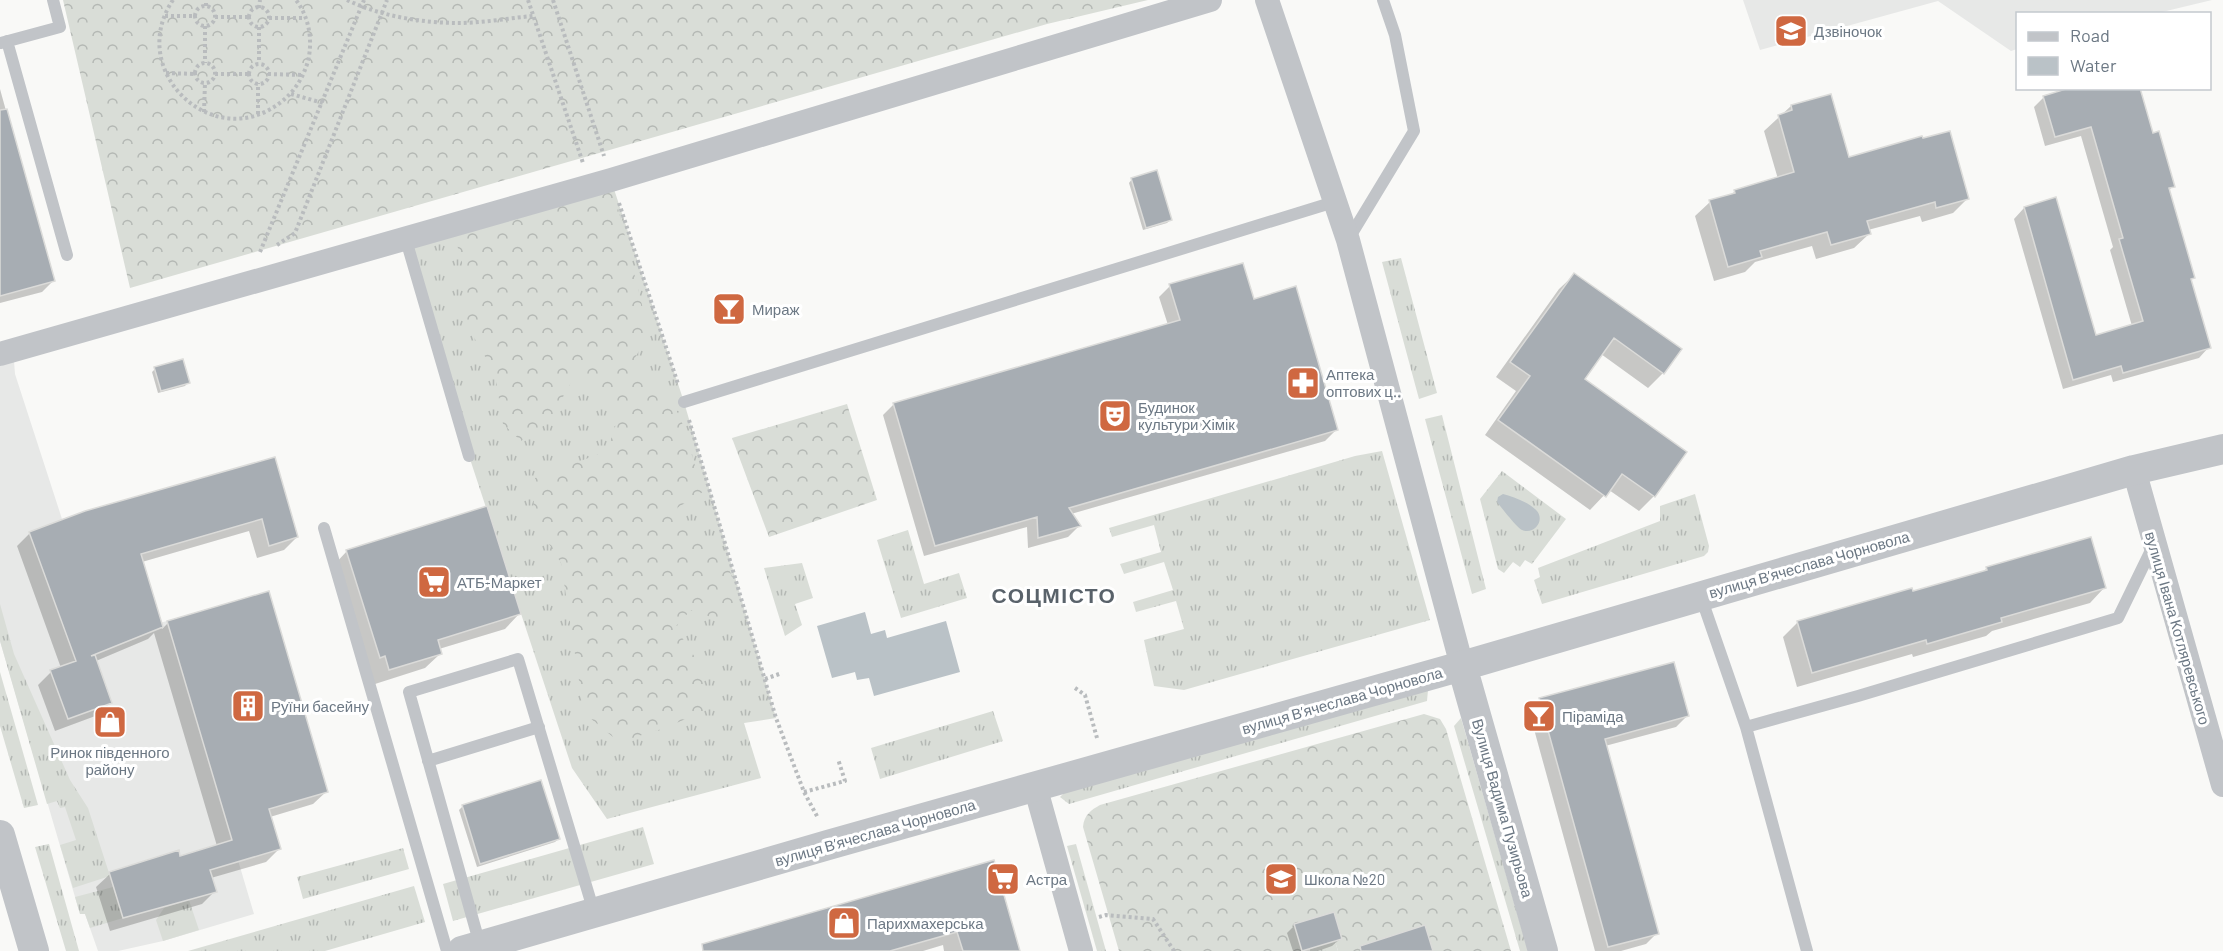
<svg xmlns="http://www.w3.org/2000/svg" width="2223" height="951" font-family="Barlow,sans-serif">
<style>
.built{fill:#e7e8e7}
.grass{fill:url(#grass-tufts)}
.forest{fill:url(#forest-crowns)}
.water{fill:#bac2c7}
.shadow{fill:#0003}
.building{fill:#a7adb3;stroke:#dbdbd9;stroke-width:1.5}
.lines{fill:none;stroke-linecap:round;stroke-linejoin:round}
.path{stroke:#b9bcbe;stroke-width:4;stroke-dasharray:3 3;stroke-linecap:butt}
.service{stroke:#c1c4c8;stroke-width:12}
.minor{stroke:#c1c4c8;stroke-width:24}
.tertiary{stroke:#c1c4c8;stroke-width:30}
.labels{text-anchor:middle;dominant-baseline:central;stroke-width:6;stroke-linejoin:round;paint-order:stroke}
.poi-label{font-size:15px;fill:#6c7884;stroke:#fff;text-anchor:start}
.street-label{font-size:15px;fill:#6c7884;stroke:#fff}
.district-label{font-size:21px;font-weight:bold;letter-spacing:1.5px;fill:#59626a;stroke:#fff}
</style>
<defs>
<pattern id="grass-tufts" width="24" height="20" patternUnits="userSpaceOnUse" patternTransform="scale(1.5)"><rect width="24" height="20" fill="#d9ddd7"/><path d="M3 7l-1-3M5 7V3M7 7l1-3M15 17l-1-3M17 17v-4M19 17l1-3" fill="none" stroke="#b4b8b4"/></pattern>
<pattern id="forest-crowns" width="20" height="18" patternUnits="userSpaceOnUse" patternTransform="scale(1.5)"><rect width="20" height="18" fill="#d9ddd7"/><path d="M2 6a3 3 0 1 1 6 0M12 15a3 3 0 1 1 6 0" fill="none" stroke="#b4b8b4"/></pattern>
</defs>
<rect width="100%" height="100%" fill="#f9f9f7"/>
<path class="built" d="M 1743,0 L 2212,0 L 2158,13 L 2018,14 L 2017,49 L 2011,51 L 1938,1 L 1760,50 Z
M 14,361 L 15,374 L 62,519 L 98,507 L 134,630 L 167,621 L 254,914 L 163,941 L 118,951 L 98,951 L 85,914 L 80,914 L 0,641 L 0,365 Z"/>
<path class="grass" d="M 611,180 L 684,402 L 776,718 L 744,723 L 761,778 L 607,819 L 572,768 L 469,456 L 406,240 Z
M 1401,258 L 1437,393 L 1419,399 L 1382,262 Z
M 1442,415 L 1486,589 L 1472,594 L 1425,419 Z
M 1382,451 L 1430,620 L 1184,690 L 1154,686 L 1144,640 L 1184,629 L 1176,601 L 1136,612 L 1133,602 L 1173,590 L 1164,562 L 1124,574 L 1120,564 L 1161,552 L 1154,525 L 1112,537 L 1109,528 L 1355,456 Z
M 1502,471 L 1566,519 L 1532,564 L 1525,560 L 1520,567 L 1513,562 L 1504,573 L 1498,569 L 1480,499 Z
M 1695,494 L 1709,546 L 1708,552 L 1704,556 L 1542,604 L 1534,580 L 1540,577 L 1538,568 L 1660,521 L 1660,506 Z
M 908,530 L 924,584 L 959,573 L 967,598 L 901,618 L 877,540 Z
M 802,563 L 813,598 L 795,604 L 802,625 L 785,636 L 764,568 Z
M 0,604 L 14,654 L 70,780 L 88,808 L 110,876 L 73,888 L 60,845 L 76,840 L 65,807 L 60,808 L 57,801 L 47,804 L 0,641 Z
M 0,672 L 38,805 L 24,808 L 0,726 Z
M 1428,690 L 1427,701 L 1069,804 L 1060,797 L 1064,793 Z
M 993,711 L 1003,741 L 880,779 L 871,748 Z
M 1461,718 L 1528,951 L 1520,951 L 1454,726 Z
M 643,827 L 654,864 L 453,921 L 443,884 Z
M 49,844 L 79,951 L 66,951 L 35,847 Z
M 1076,844 L 1106,951 L 1097,951 L 1067,846 Z
M 403,848 L 409,869 L 303,899 L 297,877 Z
M 414,886 L 425,922 L 325,951 L 188,951 Z
M 113,887 L 123,918 L 90,928 L 85,914 L 80,914 L 75,897 Z
M 189,900 L 199,930 L 163,941 L 156,920 L 164,908 Z
M 1335,941 L 1338,951 L 1310,951 L 1310,949 Z"/>
<path class="forest" d="M 63,0 L 1148,0 L 1047,24 L 130,288 Z
M 611,180 L 649,333 L 630,367 L 657,384 L 680,416 L 703,492 L 677,508 L 689,532 L 720,542 L 738,595 L 728,623 L 691,610 L 675,627 L 704,671 L 704,711 L 665,728 L 619,742 L 584,713 L 561,563 L 533,518 L 535,478 L 607,451 L 620,412 L 594,386 L 573,379 L 549,422 L 521,441 L 503,424 L 495,374 L 464,320 L 467,280 L 452,227 Z
M 847,404 L 877,500 L 769,537 L 732,438 Z
M 1424,714 L 1440,719 L 1446,729 L 1511,951 L 1338,951 L 1335,941 L 1342,939 L 1333,912 L 1294,924 L 1302,951 L 1119,951 L 1083,827 C 1084,815 1091,810 1100,805 Z"/>
<path class="water" d="M 1503,494 C 1513,497 1529,502 1537,511 C 1545,521 1534,535 1522,530 C 1517,528 1501,507 1497,502 L 1498,497 Z
M 865,612 L 871,634 L 885,630 L 887,638 L 946,621 L 960,672 L 874,696 L 869,678 L 857,680 L 855,672 L 832,678 L 817,626 Z"/>
<path class="shadow" d="M 0,89 L 53,281 L 42,292 L 0,303 Z
M 2044,97 L 2152,135 L 2173,186 L 2168,191 L 2193,278 L 2190,280 L 2209,347 L 2199,358 L 2113,382 L 2111,375 L 2063,389 L 2014,219 L 2024,208 L 2055,199 L 2095,336 L 2132,326 L 2110,250 L 2113,247 L 2081,136 L 2045,146 L 2034,107 Z
M 1791,106 L 1848,159 L 1968,198 L 1953,213 L 1922,222 L 1920,216 L 1868,230 L 1869,234 L 1854,248 L 1816,259 L 1812,246 L 1755,262 L 1745,272 L 1714,281 L 1695,216 L 1710,202 L 1730,196 L 1735,191 L 1778,179 L 1764,131 Z
M 1132,179 L 1170,220 L 1167,223 L 1143,230 L 1129,183 Z
M 1574,275 L 1663,373 L 1648,388 L 1601,354 L 1583,379 L 1685,452 L 1654,496 L 1639,511 L 1609,490 L 1590,510 L 1485,435 L 1516,391 L 1496,377 L 1559,289 Z
M 1170,286 L 1253,300 L 1336,430 L 1325,441 L 1071,514 L 1079,526 L 1068,537 L 1028,548 L 1027,527 L 924,556 L 883,415 L 894,404 L 1168,325 L 1159,297 Z
M 155,369 L 188,382 L 185,386 L 158,393 L 152,372 Z
M 274,459 L 297,537 L 284,550 L 257,558 L 249,531 L 142,562 L 162,629 L 168,623 L 327,791 L 313,804 L 270,817 L 279,849 L 266,862 L 211,878 L 215,891 L 202,904 L 110,931 L 96,887 L 110,874 L 178,852 L 179,858 L 217,846 L 154,633 L 148,639 L 96,661 L 111,702 L 98,715 L 55,731 L 38,685 L 51,672 L 61,668 L 17,546 L 30,533 Z
M 2090,539 L 2104,588 L 2090,603 L 1992,631 L 1986,636 L 1913,657 L 1912,654 L 1797,687 L 1783,637 L 1797,623 L 1912,593 L 1982,573 L 1986,569 Z
M 347,551 L 519,614 L 505,629 L 439,649 L 440,654 L 425,668 L 375,684 L 333,566 Z
M 1540,700 L 1687,716 L 1676,727 L 1605,746 L 1657,933 L 1646,944 L 1621,951 L 1595,951 L 1529,711 Z
M 463,806 L 558,839 L 555,842 L 477,867 L 459,810 Z
M 993,862 L 1019,951 L 944,951 L 943,945 L 923,951 L 704,951 Z
M 1295,925 L 1340,939 L 1332,946 L 1318,951 L 1293,951 L 1287,933 Z"/>
<path class="building" d="M 2069,88 L 2140,88 L 2153,133 L 2159,131 L 2175,187 L 2169,188 L 2195,278 L 2191,279 L 2211,348 L 2123,373 L 2121,366 L 2073,380 L 2024,207 L 2056,197 L 2096,335 L 2143,321 L 2119,239 L 2123,238 L 2091,127 L 2055,137 L 2043,96 Z
M 1831,94 L 1849,157 L 1922,136 L 1923,138 L 1950,131 L 1969,199 L 1936,208 L 1935,202 L 1867,221 L 1871,234 L 1831,245 L 1827,232 L 1760,251 L 1762,257 L 1728,267 L 1709,200 L 1735,193 L 1734,190 L 1794,172 L 1778,115 L 1792,110 L 1791,105 Z
M 7,109 L 55,281 L 0,296 L 0,110 Z
M 1157,170 L 1172,220 L 1146,228 L 1131,178 Z
M 1243,263 L 1254,299 L 1296,286 L 1338,430 L 1069,508 L 1081,526 L 1038,538 L 1037,517 L 935,546 L 893,403 L 1180,320 L 1169,284 Z
M 1574,273 L 1682,349 L 1664,374 L 1614,338 L 1585,379 L 1687,452 L 1655,497 L 1622,474 L 1606,497 L 1498,420 L 1530,376 L 1510,362 Z
M 183,359 L 190,383 L 161,391 L 154,367 Z
M 275,457 L 298,537 L 269,546 L 262,519 L 141,554 L 163,627 L 91,656 L 95,655 L 112,703 L 68,719 L 50,670 L 76,661 L 29,532 L 85,511 Z
M 487,506 L 521,614 L 438,640 L 442,654 L 389,670 L 385,656 L 380,658 L 346,550 Z
M 2091,537 L 2106,588 L 2001,618 L 2002,622 L 1927,644 L 1926,640 L 1812,673 L 1797,621 L 1912,588 L 1913,591 L 1987,570 L 1986,567 Z
M 269,591 L 328,792 L 269,809 L 281,849 L 210,870 L 217,892 L 123,918 L 109,872 L 179,850 L 180,856 L 232,840 L 167,621 Z
M 1674,662 L 1689,716 L 1605,739 L 1659,934 L 1608,947 L 1539,698 Z
M 541,780 L 560,839 L 480,864 L 462,805 Z
M 994,860 L 1020,951 L 963,951 L 957,932 L 890,951 L 703,951 L 702,944 Z
M 1334,912 L 1342,939 L 1302,951 L 1294,924 Z
M 1425,925 L 1433,951 L 1361,951 L 1360,946 Z"/>
<g class="lines">
<path class="path" d="M 173,0 C 125,71 214,155 281,102 C 295,91 303,78 308,61 C 313,40 309,17 296,0
M 347,0 C 380,16 422,23 459,23 C 483,23 509,18 533,16
M 528,0 L 583,163
M 553,0 L 604,156
M 206,6 L 206,0
M195 16a10 10 0 1 1 20 0a10 10 0 1 1-20 0Z
M249 17a10 10 0 1 1 20 0a10 10 0 1 1-20 0Z
M 259,8 L 260,0
M 165,16 L 195,16
M 215,17 L 249,17
M 269,18 L 305,18
M 205,26 L 205,63
M 259,27 L 259,63
M195 73a10 10 0 1 1 20 0a10 10 0 1 1-20 0Z
M249 74a10 10 0 1 1 20 0a10 10 0 1 1-20 0Z
M 166,73 L 195,74
M 215,74 L 249,74
M 268,74 L 304,75
M 291,94 L 323,103
M 204,112 L 205,83
M 258,114 L 258,83
M 619,203 L 678,384
M 277,245 L 295,233 L 387,0
M 260,252 L 364,0
M 689,420 L 776,718 L 804,792 L 818,818
M 765,679 L 782,673
M 1075,688 L 1085,695 L 1097,738
M 804,792 L 845,781 L 838,759
M 1099,917 L 1106,915 L 1153,919 L 1174,951"/>
<path class="service" d="M 7,41 L 67,255
M 1,43 L 60,27 L 53,0
M 406,240 L 469,456
M 1348,240 L 1414,131 L 1395,35 L 1383,0
M 684,402 L 1334,202
M 324,528 L 447,951
M 1701,597 L 1746,727 L 1807,951
M 1746,727 L 1858,696 L 2118,618 L 2154,544
M 428,761 L 539,727
M 480,945 L 409,692 L 518,659 L 594,912"/>
<path class="minor" d="M 1267,0 L 1348,240 L 1462,666
M 0,354 L 611,180 L 1210,0
M 2134,470 L 2223,785
M 1035,786 L 1081,951"/>
<path class="tertiary" d="M 1462,666 L 1543,951
M 0,835 L 34,951
M 462,951 L 828,845 L 1462,666 L 2134,470 L 2223,449"/>
</g>
<defs>
<symbol id="school-square" viewBox="-11 -11 22 22"><rect x="-9" y="-9" width="18" height="18" rx="4" fill="#cf6841" stroke="#fff"/><path d="M0-5L7-2L0 1L-7-2ZM-4 1L0 2.5L4 1V4Q0 6-4 4Z" fill="#fff"/></symbol>
<symbol id="bar-square" viewBox="-11 -11 22 22"><rect x="-9" y="-9" width="18" height="18" rx="4" fill="#cf6841" stroke="#fff"/><path d="M-6-5H6L.8 .8V4.5H3.5V6h-7V4.5H-.8V.8Z" fill="#fff"/></symbol>
<symbol id="pharmacy-square" viewBox="-11 -11 22 22"><rect x="-9" y="-9" width="18" height="18" rx="4" fill="#cf6841" stroke="#fff"/><path d="M-2-6h4v4h4v4h-4v4h-4v-4h-4v-4h4Z" fill="#fff"/></symbol>
<symbol id="theatre-square" viewBox="-11 -11 22 22"><rect x="-9" y="-9" width="18" height="18" rx="4" fill="#cf6841" stroke="#fff"/><path d="M-5-5.5Q0-4 5-5.5V0Q5 5 0 6Q-5 5-5 0ZM-3.3-2.5H-1v1.5H-3.3ZM1-2.5H3.3v1.5H1ZM-2.8 1Q0 5.5 2.8 1Z" fill="#fff"/></symbol>
<symbol id="supermarket-square" viewBox="-11 -11 22 22"><rect x="-9" y="-9" width="18" height="18" rx="4" fill="#cf6841" stroke="#fff"/><path d="M-6-5.5h2.5l.6 2H6L4.5 2H-2.5L-4.4-4H-6ZM-1.5 3.2a1.3 1.3 0 1 0 .1 0ZM3 3.2a1.3 1.3 0 1 0 .1 0Z" fill="#fff"/></symbol>
<symbol id="building-square" viewBox="-11 -11 22 22"><rect x="-9" y="-9" width="18" height="18" rx="4" fill="#cf6841" stroke="#fff"/><path d="M-4-6H4V6H1V3H-1V6H-4ZM-2.5-4.3h1.7v1.8h-1.7ZM.8-4.3h1.7v1.8H.8ZM-2.5-1h1.7V.8h-1.7ZM.8-1h1.7V.8H.8Z" fill="#fff"/></symbol>
<symbol id="shop-square" viewBox="-11 -11 22 22"><rect x="-9" y="-9" width="18" height="18" rx="4" fill="#cf6841" stroke="#fff"/><path d="M-5-2.5h2.3a2.7 3.5 0 0 1 5.4 0H5L5.5 6h-11ZM-1.5-2.5h3a1.5 2.3 0 0 0-3 0Z" fill="#fff"/></symbol>
</defs>
<g fill-rule="evenodd">
<use href="#school-square" x="1772" y="12" width="38" height="38"/>
<use href="#bar-square" x="710" y="290" width="38" height="38"/>
<use href="#pharmacy-square" x="1284" y="364" width="38" height="38"/>
<use href="#theatre-square" x="1096" y="397" width="38" height="38"/>
<use href="#supermarket-square" x="415" y="563" width="38" height="38"/>
<use href="#building-square" x="229" y="687" width="38" height="38"/>
<use href="#bar-square" x="1520" y="697" width="38" height="38"/>
<use href="#shop-square" x="91" y="703" width="38" height="38"/>
<use href="#supermarket-square" x="984" y="860" width="38" height="38"/>
<use href="#school-square" x="1262" y="860" width="38" height="38"/>
<use href="#shop-square" x="825" y="904" width="38" height="38"/>
</g>
<g class="labels">
<g class="poi-label">
<text x="1814" y="31">Дзвіночок</text>
<text x="752" y="309">Мираж</text>
<text x="1326" y="374">Аптека<tspan x="1326" dy="17">оптових ц‥</tspan></text>
<text x="1138" y="407">Будинок<tspan x="1138" dy="17">культури Хімік</tspan></text>
<text x="457" y="582">АТБ-Маркет</text>
<text x="271" y="706">Руїни басейну</text>
<text x="1562" y="716">Піраміда</text>
<text x="110" y="752" text-anchor="middle">Ринок південного<tspan x="110" dy="17">району</tspan></text>
<text x="1026" y="879">Астра</text>
<text x="1304" y="879">Школа №20</text>
<text x="867" y="923">Парихмахерська</text>
</g>
<g class="street-label">
<text transform="translate(1809 564) rotate(-16)">вулиця Вʼячеслава Чорновола</text>
<text transform="translate(2178 628) rotate(74)">вулиця Івана Котляревського</text>
<text transform="translate(1342 700) rotate(-16)">вулиця Вʼячеслава Чорновола</text>
<text transform="translate(1503 808) rotate(74)">Вулиця Вадима Пузирьова</text>
<text transform="translate(875 832) rotate(-16)">вулиця Вʼячеслава Чорновола</text>
</g>
<g class="district-label">
<text x="1054" y="594">СОЦМІСТО</text>
</g>
</g>
<rect x="2016" y="12" width="195" height="78" fill="#ffffff" stroke="#c4c9ce" stroke-width="1.5"/>
<rect x="2028" y="32" width="30" height="9" fill="#c1c4c8" stroke="#c4c9ce" stroke-width="1.5"/>
<text x="2070" y="42" font-size="18" fill="#6c7884">Road</text>
<rect x="2028" y="57" width="30" height="18" fill="#bac2c7" stroke="#c4c9ce" stroke-width="1.5"/>
<text x="2070" y="72" font-size="18" fill="#6c7884">Water</text>
</svg>
